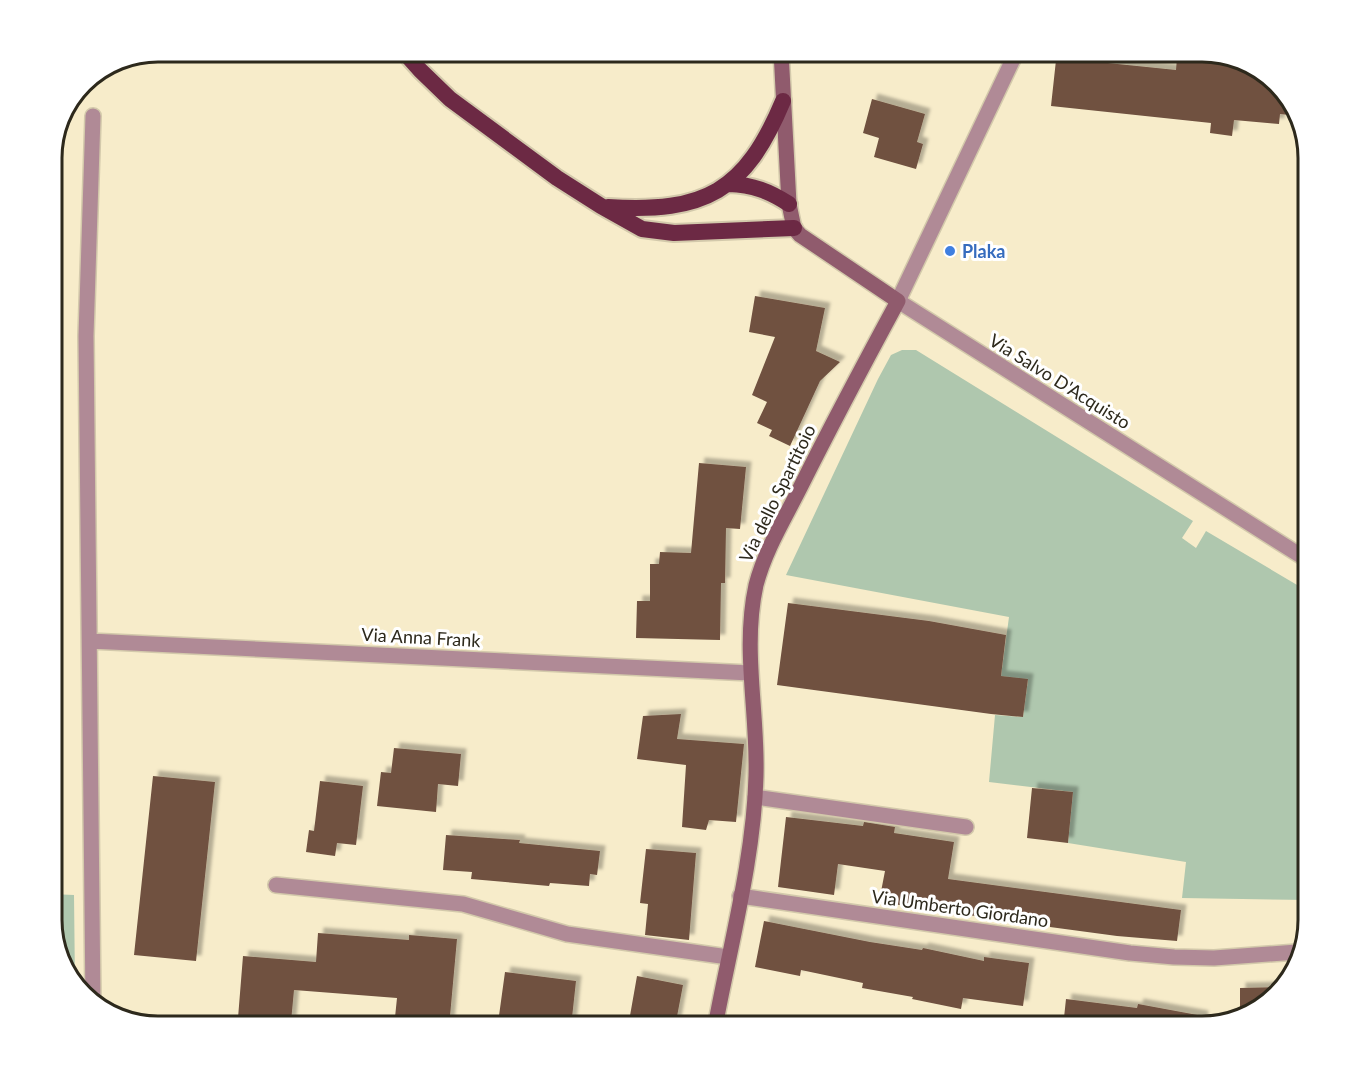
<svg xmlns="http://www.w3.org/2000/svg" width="1360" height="1078" font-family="Lato,sans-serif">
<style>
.green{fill:#afc7ae}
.building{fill:#6f5140;filter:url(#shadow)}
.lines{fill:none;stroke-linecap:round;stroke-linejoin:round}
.minor-casing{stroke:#d3c9ab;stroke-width:18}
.tertiary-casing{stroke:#d3c9ab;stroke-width:18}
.secondary-casing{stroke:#d3c9ab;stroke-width:18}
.trunk-casing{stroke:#d3c9ab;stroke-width:20}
.minor{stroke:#b08a96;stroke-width:15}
.tertiary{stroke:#b08a96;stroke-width:15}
.secondary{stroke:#905b6d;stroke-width:15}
.trunk{stroke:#6c2944;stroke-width:16}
.shop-dot{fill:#3f7fe0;stroke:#fff;stroke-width:2}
.labels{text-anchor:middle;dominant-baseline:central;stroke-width:6;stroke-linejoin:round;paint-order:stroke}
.shop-label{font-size:18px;font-weight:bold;fill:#366cbe;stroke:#fff;text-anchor:start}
.street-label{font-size:18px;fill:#2d291c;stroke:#fff}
.rim{fill:none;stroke:#2d291c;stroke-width:3}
</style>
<defs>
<filter id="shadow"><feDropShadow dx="5.5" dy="-5.5" stdDeviation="1.5" flood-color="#0004"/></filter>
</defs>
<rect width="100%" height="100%" fill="#f7ecca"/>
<path class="green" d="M 902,350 L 916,350 L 1193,521 L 1182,538 L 1196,548 L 1206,531 L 1309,592 L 1309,900 L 1182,898 L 1186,862 L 1068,843 L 1073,792 L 989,782 L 995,715 L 1023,717 L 1028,680 L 1001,676 L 1009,617 L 786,575 L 878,379 L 891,355 Z
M 51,894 L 74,895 L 75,985 C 52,956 51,930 51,894 Z"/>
<path class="building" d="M 1057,51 L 1099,51 L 1098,62 L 1176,70 L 1177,57 L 1238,64 L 1273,77 L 1298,110 L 1299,116 L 1280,114 L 1279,124 L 1234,120 L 1232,136 L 1210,133 L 1211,123 L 1051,106 Z
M 872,99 L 925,114 L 917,142 L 923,144 L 916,169 L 874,157 L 879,138 L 863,133 Z
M 755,296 L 825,308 L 816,351 L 840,362 L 820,381 L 790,446 L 769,436 L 772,430 L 757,423 L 767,402 L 752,395 L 775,337 L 749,332 Z
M 699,463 L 746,467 L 740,529 L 726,528 L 725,583 L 721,583 L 720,640 L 636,638 L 637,601 L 650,601 L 650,564 L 659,564 L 660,552 L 691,553 Z
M 788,603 L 929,621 L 1006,635 L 1001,676 L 1028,679 L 1023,717 L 991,714 L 777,685 Z
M 681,714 L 677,739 L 744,744 L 736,822 L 709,820 L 706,830 L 682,827 L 686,765 L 637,759 L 643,716 Z
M 394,748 L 461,754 L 458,786 L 438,784 L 436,812 L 377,806 L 381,772 L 391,773 Z
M 153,776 L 215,782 L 196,961 L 134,955 Z
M 320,781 L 363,786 L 356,845 L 337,843 L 335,856 L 306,852 L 309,830 L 314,831 Z
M 1032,788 L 1073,792 L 1068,843 L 1027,838 Z
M 786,817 L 863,826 L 864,822 L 895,827 L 894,833 L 954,842 L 948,879 L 1181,910 L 1177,941 L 1117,936 L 1050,927 L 1050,923 L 997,916 L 996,919 L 879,902 L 885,871 L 838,864 L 834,895 L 778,887 Z
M 446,835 L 520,840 L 519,843 L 600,851 L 597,875 L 590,874 L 589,886 L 550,883 L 549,886 L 471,879 L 472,872 L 443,870 Z
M 646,849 L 696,853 L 689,940 L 645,935 L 648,904 L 640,903 Z
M 764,921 L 870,942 L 922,950 L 923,948 L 984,961 L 984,957 L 1029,963 L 1023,1006 L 963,998 L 961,1009 L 912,999 L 913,997 L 862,988 L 863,983 L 801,970 L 800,976 L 755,967 Z
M 318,933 L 409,940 L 409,935 L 457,939 L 449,1027 L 394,1027 L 397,998 L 294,990 L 291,1022 L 238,1018 L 243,956 L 316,962 Z
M 505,972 L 576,981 L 571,1027 L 527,1027 L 498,1023 Z
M 637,976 L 683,985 L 675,1027 L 628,1027 Z
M 1284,987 L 1283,991 L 1250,1016 L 1240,1019 L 1240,988 Z
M 1066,999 L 1137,1008 L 1138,1004 L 1203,1016 L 1202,1027 L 1063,1027 Z"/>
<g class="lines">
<defs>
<path id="minor" d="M 93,116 L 86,336 L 93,1003
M 898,301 L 1017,51
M 90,641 L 750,673
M 755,797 L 966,827
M 276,885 L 463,904 L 567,934 L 728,957
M 740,896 L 1130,953 L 1174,957 L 1214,958 L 1297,952"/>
<path id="tertiary" d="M 898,301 L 1309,561"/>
<path id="secondary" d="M 715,1027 C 730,946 754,858 756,776 C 758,712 742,649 756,585 C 765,550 785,518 801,486 C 832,424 865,362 898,301 L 800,235 L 794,228 L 789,204 L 781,51"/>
<path id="trunk" d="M 403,51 L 420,70 L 450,99 L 557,178 L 601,206 L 642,229 L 674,233 L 794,228
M 729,184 C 753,185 769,191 789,204
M 608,207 C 705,213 745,192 783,101"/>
</defs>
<use href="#minor" class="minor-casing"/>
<use href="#tertiary" class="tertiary-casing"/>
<use href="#secondary" class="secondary-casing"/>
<use href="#trunk" class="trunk-casing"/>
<use href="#minor" class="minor"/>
<use href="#tertiary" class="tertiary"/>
<use href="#secondary" class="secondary"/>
<use href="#trunk" class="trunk"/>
</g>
<circle class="shop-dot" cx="950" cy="251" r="6"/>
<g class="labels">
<g class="shop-label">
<text x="962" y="251">Plaka</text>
</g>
<g class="street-label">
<text transform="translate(1060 381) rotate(32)">Via Salvo D'Acquisto</text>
<text transform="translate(777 493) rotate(-64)">Via dello Spartitoio</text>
<text transform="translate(421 637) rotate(3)">Via Anna Frank</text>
<text transform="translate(960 908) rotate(8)">Via Umberto Giordano</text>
</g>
</g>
<path d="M0 0H1360V1078H0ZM158 62H1202A96 96 0 0 1 1298 158V920A96 96 0 0 1 1202 1016H158A96 96 0 0 1 62 920V158A96 96 0 0 1 158 62Z" fill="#fff" fill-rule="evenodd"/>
<path class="rim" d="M158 62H1202A96 96 0 0 1 1298 158V920A96 96 0 0 1 1202 1016H158A96 96 0 0 1 62 920V158A96 96 0 0 1 158 62Z"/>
</svg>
